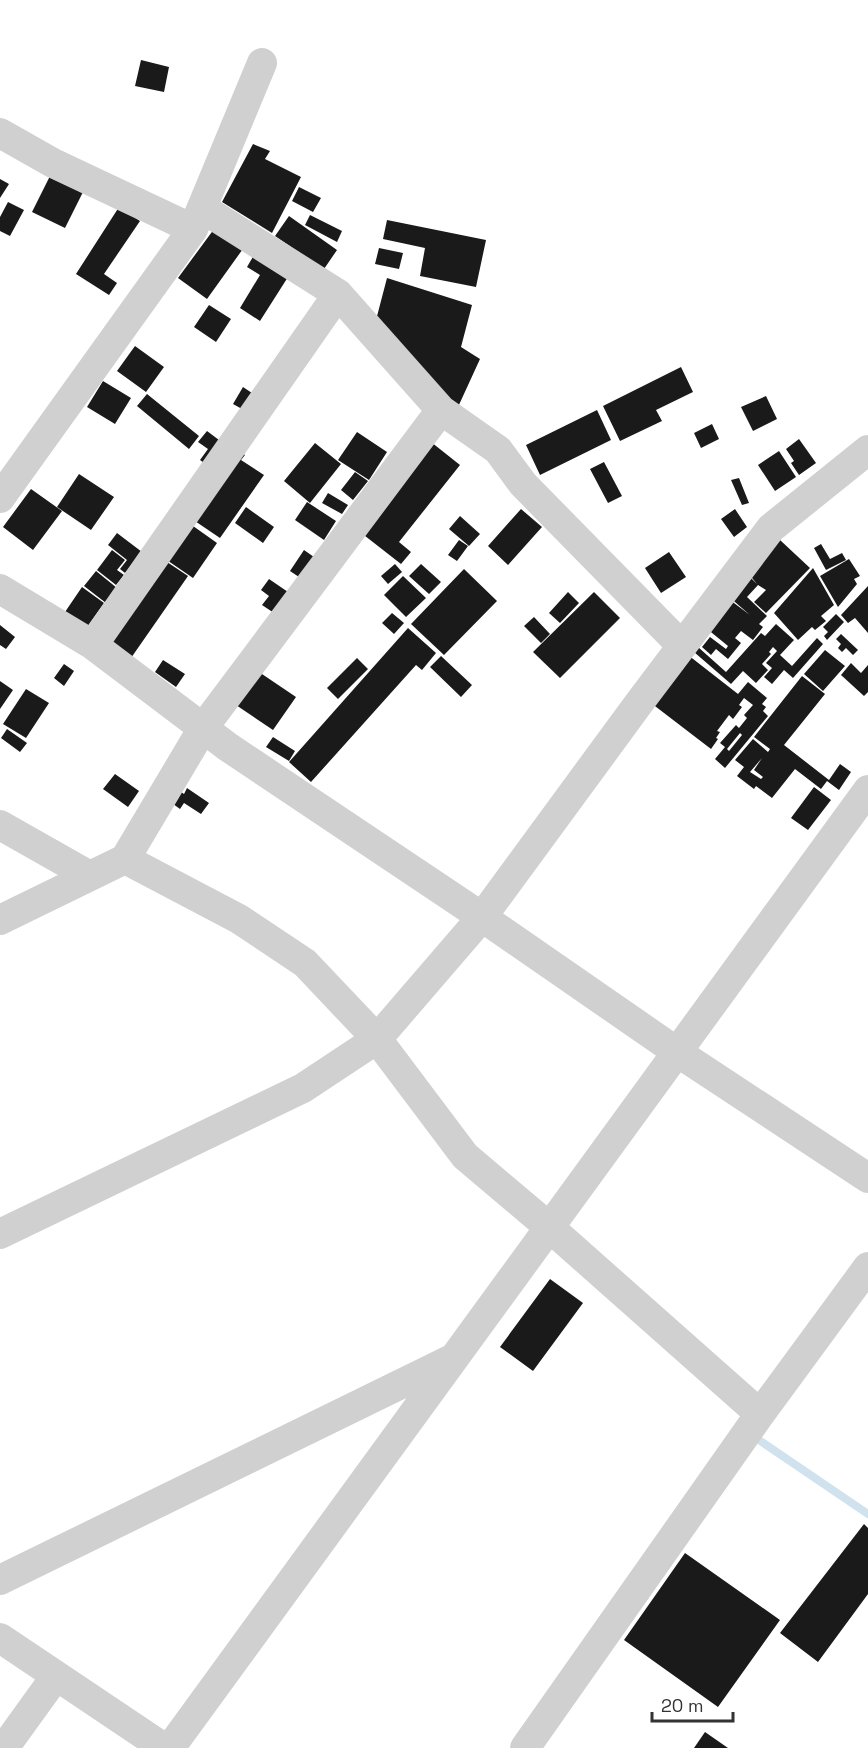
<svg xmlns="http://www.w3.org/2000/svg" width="868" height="1748" font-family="'Space Grotesk',sans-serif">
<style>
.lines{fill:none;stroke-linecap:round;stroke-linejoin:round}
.stream{stroke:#cfe2ee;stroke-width:8}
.building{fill:#1a1a1a;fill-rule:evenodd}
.street{stroke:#d0d0d0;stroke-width:30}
</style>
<rect width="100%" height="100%" fill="#fff"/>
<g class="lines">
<path class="stream" d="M 750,1434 L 868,1514"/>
</g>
<path class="building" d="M 141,60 L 169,67 L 164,92 L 135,86 Z
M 253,144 L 270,151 L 265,159 L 301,177 L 272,233 L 222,202 Z
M 50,176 L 83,192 L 65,228 L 32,212 Z
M 0,179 L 9,184 L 0,198 Z
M 299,187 L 321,198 L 313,212 L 292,201 Z
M 8,202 L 24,210 L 10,236 L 0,231 L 0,217 Z
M 119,207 L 140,221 L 104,274 L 117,283 L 109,295 L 76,274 Z
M 310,215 L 342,231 L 337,242 L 305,225 Z
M 289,216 L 337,250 L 324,269 L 275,236 Z
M 387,220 L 486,240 L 476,287 L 420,276 L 425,248 L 383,239 Z
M 217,225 L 245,246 L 207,299 L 178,278 Z
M 379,248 L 403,253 L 399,269 L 375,264 Z
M 254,255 L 288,277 L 260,321 L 240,308 L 260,275 L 247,267 Z
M 387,278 L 472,305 L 461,347 L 480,359 L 458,407 L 376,320 Z
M 209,305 L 231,319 L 216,342 L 194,327 Z
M 135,346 L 164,367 L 146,392 L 117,371 Z
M 681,367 L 693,392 L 656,410 L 662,421 L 620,441 L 603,406 Z
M 103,381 L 131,398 L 115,424 L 87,407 Z
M 243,387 L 252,393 L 242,409 L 233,404 Z
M 147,394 L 199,436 L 189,449 L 137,406 Z
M 766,396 L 777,419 L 753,431 L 741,407 Z
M 597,410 L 611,440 L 540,475 L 526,445 Z
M 712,424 L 719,439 L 701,448 L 694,433 Z
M 207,431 L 223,443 L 207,465 L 200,460 L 208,449 L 198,442 Z
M 357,432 L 387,452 L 369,480 L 338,460 Z
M 799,439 L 816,463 L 799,475 L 791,463 L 794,461 L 786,449 Z
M 431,442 L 460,465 L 399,542 L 411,552 L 401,564 L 360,532 Z
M 315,443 L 341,464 L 310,503 L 284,481 Z
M 237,449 L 245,455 L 241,460 L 264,475 L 220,538 L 189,517 Z
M 779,451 L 796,477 L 775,491 L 758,465 Z
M 604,462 L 622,496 L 608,503 L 590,469 Z
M 355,472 L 368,481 L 353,500 L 341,490 Z
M 79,474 L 114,497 L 91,530 L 57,507 Z
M 739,478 L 749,503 L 742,505 L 731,480 Z
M 31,489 L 62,511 L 33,550 L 3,527 Z
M 328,493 L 348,505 L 342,514 L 322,503 Z
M 307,502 L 336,521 L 324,540 L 295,520 Z
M 246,507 L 274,527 L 263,543 L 235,523 Z
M 521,509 L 542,527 L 508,565 L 488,546 Z
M 735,509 L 747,527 L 734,537 L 721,519 Z
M 460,516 L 480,534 L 469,546 L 449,529 Z
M 186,521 L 217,543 L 193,578 L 161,556 Z
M 117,533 L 142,552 L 125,573 L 120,569 L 127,560 L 108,545 Z
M 459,540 L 468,546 L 457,561 L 448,555 Z
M 780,540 L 810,568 L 766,613 L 754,602 L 766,590 L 758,585 L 747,597 L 767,616 L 759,624 L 763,627 L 753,640 L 741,631 L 735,638 L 741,643 L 728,659 L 716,649 L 711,655 L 702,647 L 710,637 L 726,649 L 728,646 L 706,628 L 730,600 L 750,615 L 728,596 L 748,575 L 757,584 L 748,573 Z
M 821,544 L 830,559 L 842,553 L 846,560 L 826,570 L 814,548 Z
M 112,550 L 125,560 L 117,570 L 124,575 L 116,585 L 97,570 Z
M 304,550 L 314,557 L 299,577 L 290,571 Z
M 669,552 L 686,577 L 661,593 L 645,568 Z
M 161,558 L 188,576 L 131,658 L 104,639 Z
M 849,559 L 860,576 L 854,579 L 857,584 L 838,607 L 820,576 Z
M 395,564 L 402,572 L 388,584 L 381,576 Z
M 421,564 L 441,582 L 429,594 L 409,576 Z
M 813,568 L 834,605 L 821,616 L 826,621 L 815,630 L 812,627 L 798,640 L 774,613 Z
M 464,569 L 497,601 L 444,655 L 411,624 Z
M 96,571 L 117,588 L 106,603 L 84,586 Z
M 403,576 L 426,598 L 406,617 L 384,595 Z
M 269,579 L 288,592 L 274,613 L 262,605 L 269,596 L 261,590 Z
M 868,586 L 868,633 L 855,618 L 848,623 L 841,615 Z
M 82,587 L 104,603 L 87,627 L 65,612 Z
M 568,592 L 579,603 L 560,623 L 549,613 Z
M 594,592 L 620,618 L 560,678 L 533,652 Z
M 392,613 L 404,623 L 394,634 L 382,623 Z
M 836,614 L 844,622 L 827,640 L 824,636 L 828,632 L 823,627 Z
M 534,617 L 550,634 L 541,643 L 524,626 Z
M 776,624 L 794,640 L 780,655 L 792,666 L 817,638 L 823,644 L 793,678 L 784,670 L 772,684 L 764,677 L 772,668 L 766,663 L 777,651 L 773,647 L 769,652 L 771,654 L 762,664 L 768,670 L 756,683 L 743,671 L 731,684 L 694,652 L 698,647 L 726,672 L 761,633 L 765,636 Z
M 0,625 L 15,637 L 6,649 L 0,645 Z
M 408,628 L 436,653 L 422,670 L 416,665 L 311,782 L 289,762 Z
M 841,634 L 858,650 L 853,655 L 846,648 L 842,652 L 838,648 L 841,644 L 836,639 Z
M 825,650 L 845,666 L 823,691 L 804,674 Z
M 688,655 L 738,694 L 748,682 L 767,698 L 762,704 L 766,707 L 763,711 L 768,716 L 725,768 L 715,759 L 725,747 L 720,743 L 736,725 L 739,728 L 747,718 L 744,715 L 753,705 L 744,698 L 739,705 L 742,707 L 733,719 L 729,715 L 717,731 L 720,732 L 716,738 L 718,739 L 711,749 L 651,703 ZM 740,733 L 742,735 L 729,751 L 727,749 Z
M 441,656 L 472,685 L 461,697 L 430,667 Z
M 357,658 L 368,669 L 338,699 L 327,688 Z
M 163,660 L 185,674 L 176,687 L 155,672 Z
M 851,663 L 861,673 L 868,665 L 868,692 L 864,696 L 841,675 Z
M 64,664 L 74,671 L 64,686 L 54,678 Z
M 259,672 L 296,697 L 273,730 L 236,705 Z
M 802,676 L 825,694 L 784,745 L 829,780 L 840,764 L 851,772 L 839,790 L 827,781 L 821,789 L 795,769 L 772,798 L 756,786 L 754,789 L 737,776 L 744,767 L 735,760 L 753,739 L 768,752 L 770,749 L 754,737 ZM 762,758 L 754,770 L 763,777 L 761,779 L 750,772 Z
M 0,681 L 13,690 L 0,709 Z
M 26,689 L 49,703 L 26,738 L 3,724 Z
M 7,729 L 27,743 L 20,752 L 1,738 Z
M 273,737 L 295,751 L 289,761 L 266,747 Z
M 115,774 L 139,791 L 128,807 L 103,789 Z
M 814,787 L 831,800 L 808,830 L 791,818 Z
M 187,788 L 209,803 L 201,814 L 184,803 L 180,809 L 169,801 L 177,789 L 184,794 Z
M 550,1279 L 583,1303 L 533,1371 L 500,1347 Z
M 864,1524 L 868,1528 L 868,1594 L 818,1662 L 780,1633 Z
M 685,1553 L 780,1620 L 718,1707 L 624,1640 Z
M 705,1732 L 728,1748 L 694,1748 Z"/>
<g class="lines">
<path class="street" d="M 0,133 L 53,163 L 193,229
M 202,208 L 338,294
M 0,498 L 193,229 L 262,63
M 0,589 L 93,645 L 228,747 L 482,917 L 677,1052 L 868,1178
M 93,645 L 338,294 L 441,410 L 498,450 L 523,484 L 682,646
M 0,825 L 90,876
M 125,859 L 239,919 L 305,963 L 377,1039 L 465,1156 L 549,1227 L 760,1414
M 0,920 L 125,859 L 203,728 L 441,410
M 0,1234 L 303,1088 L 377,1039 L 482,917 L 639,703 L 771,528 L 868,450
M 0,1580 L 450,1360
M 0,1638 L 164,1748
M 4,1748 L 56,1676
M 170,1748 L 868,790
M 525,1748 L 760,1414 L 868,1267"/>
</g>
<path d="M652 1712v9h81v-9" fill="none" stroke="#333333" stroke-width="3"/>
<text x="661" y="1712" font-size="18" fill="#333333" stroke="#ffffff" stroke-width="4.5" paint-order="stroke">20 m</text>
</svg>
